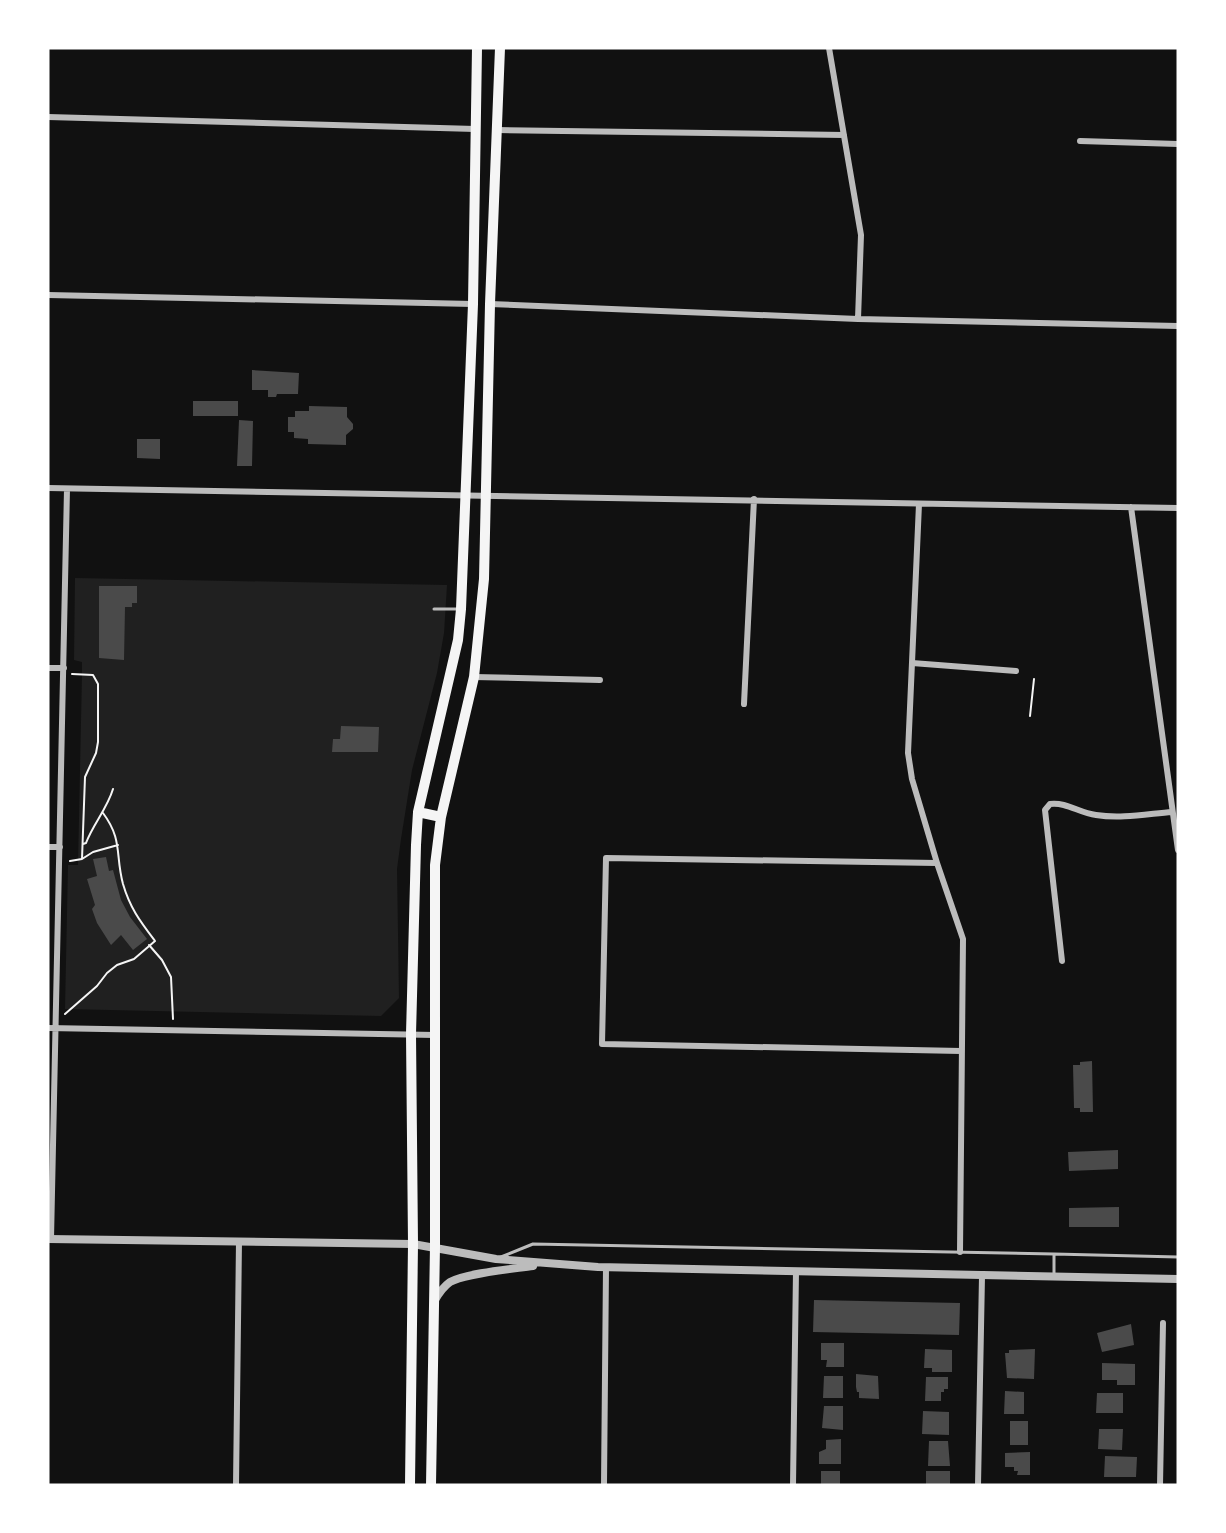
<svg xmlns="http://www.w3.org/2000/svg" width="1226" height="1533" font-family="'Fira Sans Condensed',sans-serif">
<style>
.green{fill:#202020}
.building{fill:#4a4a4a}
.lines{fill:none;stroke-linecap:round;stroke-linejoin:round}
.path{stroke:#f5f5f5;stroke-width:2}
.service{stroke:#bcbcbc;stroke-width:3}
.minor{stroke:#bcbcbc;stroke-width:6}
.tertiary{stroke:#bcbcbc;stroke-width:8}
.trunk{stroke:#f5f5f5;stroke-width:10}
</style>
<rect width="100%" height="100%" fill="#111"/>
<path class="green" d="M 75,578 L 447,585 L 444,633 L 437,673 L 412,770 L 401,839 L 397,869 L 399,998 L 381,1016 L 65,1009 L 68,865 L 78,865 L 82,674 L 82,662 L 74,660 Z"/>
<path class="building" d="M 252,370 L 299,373 L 298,394 L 277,394 L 276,397 L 268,397 L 268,390 L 252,390 Z
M 193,401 L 238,401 L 238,416 L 193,416 Z
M 309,406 L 347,407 L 347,417 L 353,424 L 353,429 L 346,435 L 346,445 L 308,444 L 308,439 L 294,438 L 294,432 L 288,432 L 288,417 L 295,417 L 295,411 L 309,411 Z
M 239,420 L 253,421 L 252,466 L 237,466 Z
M 137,439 L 160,439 L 160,459 L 137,458 Z
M 99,586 L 137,586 L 137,603 L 132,603 L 132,607 L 125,607 L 124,660 L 99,658 Z
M 341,726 L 379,727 L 378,752 L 332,752 L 333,739 L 340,739 Z
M 106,857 L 109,871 L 113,870 L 121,900 L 130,917 L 147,939 L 133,950 L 121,935 L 111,945 L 97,923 L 92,909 L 95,905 L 87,879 L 97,876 L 93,859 Z
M 1092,1061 L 1093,1112 L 1080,1112 L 1080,1108 L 1074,1108 L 1073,1065 L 1080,1065 L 1080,1062 Z
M 1118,1150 L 1118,1169 L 1069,1171 L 1068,1152 Z
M 1119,1207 L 1119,1227 L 1069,1227 L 1069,1208 Z
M 814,1300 L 960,1303 L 959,1335 L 813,1332 Z
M 1131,1324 L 1134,1345 L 1102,1352 L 1097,1333 Z
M 821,1343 L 844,1343 L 844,1367 L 826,1367 L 827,1360 L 821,1360 Z
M 925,1349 L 952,1350 L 952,1372 L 932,1372 L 932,1368 L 924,1368 Z
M 1035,1349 L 1034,1379 L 1007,1378 L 1005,1353 L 1009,1353 L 1009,1350 Z
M 1102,1363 L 1135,1364 L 1135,1385 L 1117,1385 L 1117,1380 L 1102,1380 Z
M 856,1374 L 878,1376 L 879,1399 L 859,1398 L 859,1392 L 857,1392 L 856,1387 Z
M 824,1376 L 843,1376 L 843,1398 L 823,1398 Z
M 926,1377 L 948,1377 L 948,1389 L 944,1389 L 944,1392 L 941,1392 L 941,1401 L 925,1401 Z
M 1005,1391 L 1024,1392 L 1024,1414 L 1004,1414 Z
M 1097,1393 L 1123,1393 L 1123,1413 L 1096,1413 Z
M 824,1406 L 843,1406 L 843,1430 L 822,1428 Z
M 923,1411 L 949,1412 L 949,1435 L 922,1434 Z
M 1010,1421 L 1028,1421 L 1028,1445 L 1010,1445 Z
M 1099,1429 L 1123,1429 L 1122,1450 L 1098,1449 Z
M 841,1439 L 841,1464 L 819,1464 L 819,1452 L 826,1449 L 826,1440 Z
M 929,1441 L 948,1441 L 950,1466 L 928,1466 Z
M 1030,1452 L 1030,1475 L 1017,1475 L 1018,1471 L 1014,1471 L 1014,1467 L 1005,1467 L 1005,1453 Z
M 1105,1456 L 1137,1457 L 1136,1477 L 1104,1477 Z
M 821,1471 L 840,1471 L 840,1485 L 821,1485 Z
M 926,1471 L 950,1471 L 950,1485 L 926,1485 Z"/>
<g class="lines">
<path class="path" d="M 72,674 L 93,675 L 98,684 L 98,742 L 96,753 L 85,777 L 82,859
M 1030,716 L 1034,679
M 83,844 L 86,843 C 93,824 107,809 113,789
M 70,861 L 82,859 L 93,852 L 118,845
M 149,945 L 162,960 L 171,977 L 173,1019
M 65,1014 L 97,986 L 107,973 L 117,965 L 134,959 L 155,941 C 140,921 130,908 123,884 C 115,854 123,840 103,813"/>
<path class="service" d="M 434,609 L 460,609
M 1054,1254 L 1178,1257
M 501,1257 L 533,1244 L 1054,1254 L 1054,1276"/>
<path class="minor" d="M 829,48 L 861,235 L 858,319
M 48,117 L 475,129
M 497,130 L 844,135
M 1080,141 L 1178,144
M 48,295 L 473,304
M 490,304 L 858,319 L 1178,326
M 48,488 L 1178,508
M 919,504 L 908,753 L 912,779 L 937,863 L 963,939 L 960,1252
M 1131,507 L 1178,850
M 912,663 L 1016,671
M 48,668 L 64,668
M 474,677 L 600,680
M 744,704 L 754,499
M 48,847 L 60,847
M 937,863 L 606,858 L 602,1044 L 961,1051
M 1062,961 L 1045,810 L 1050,804 C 1067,802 1079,813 1096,815 C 1121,819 1147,814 1172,812
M 48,1028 L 435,1035
M 51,1239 L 67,489
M 236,1485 L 239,1241
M 604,1485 L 606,1267
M 793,1485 L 796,1271
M 978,1485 L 982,1276
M 1160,1485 L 1163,1323"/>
<path class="tertiary" d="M 48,1239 L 413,1244 L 496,1259 L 598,1267 L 1178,1279
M 435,1300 C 439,1293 443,1287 450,1282 C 467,1273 512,1269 533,1266"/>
<path class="trunk" d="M 418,812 L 441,817
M 410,1485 L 413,1244 L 411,1034 L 416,845 L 418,812 L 458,640 L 461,609 L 473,304 L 477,48
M 431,1485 L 435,1246 L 435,865 L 441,817 L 474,677 L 484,579 L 490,304 L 500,48"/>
</g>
<rect width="1226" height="1533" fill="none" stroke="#ffffff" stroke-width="99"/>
</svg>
